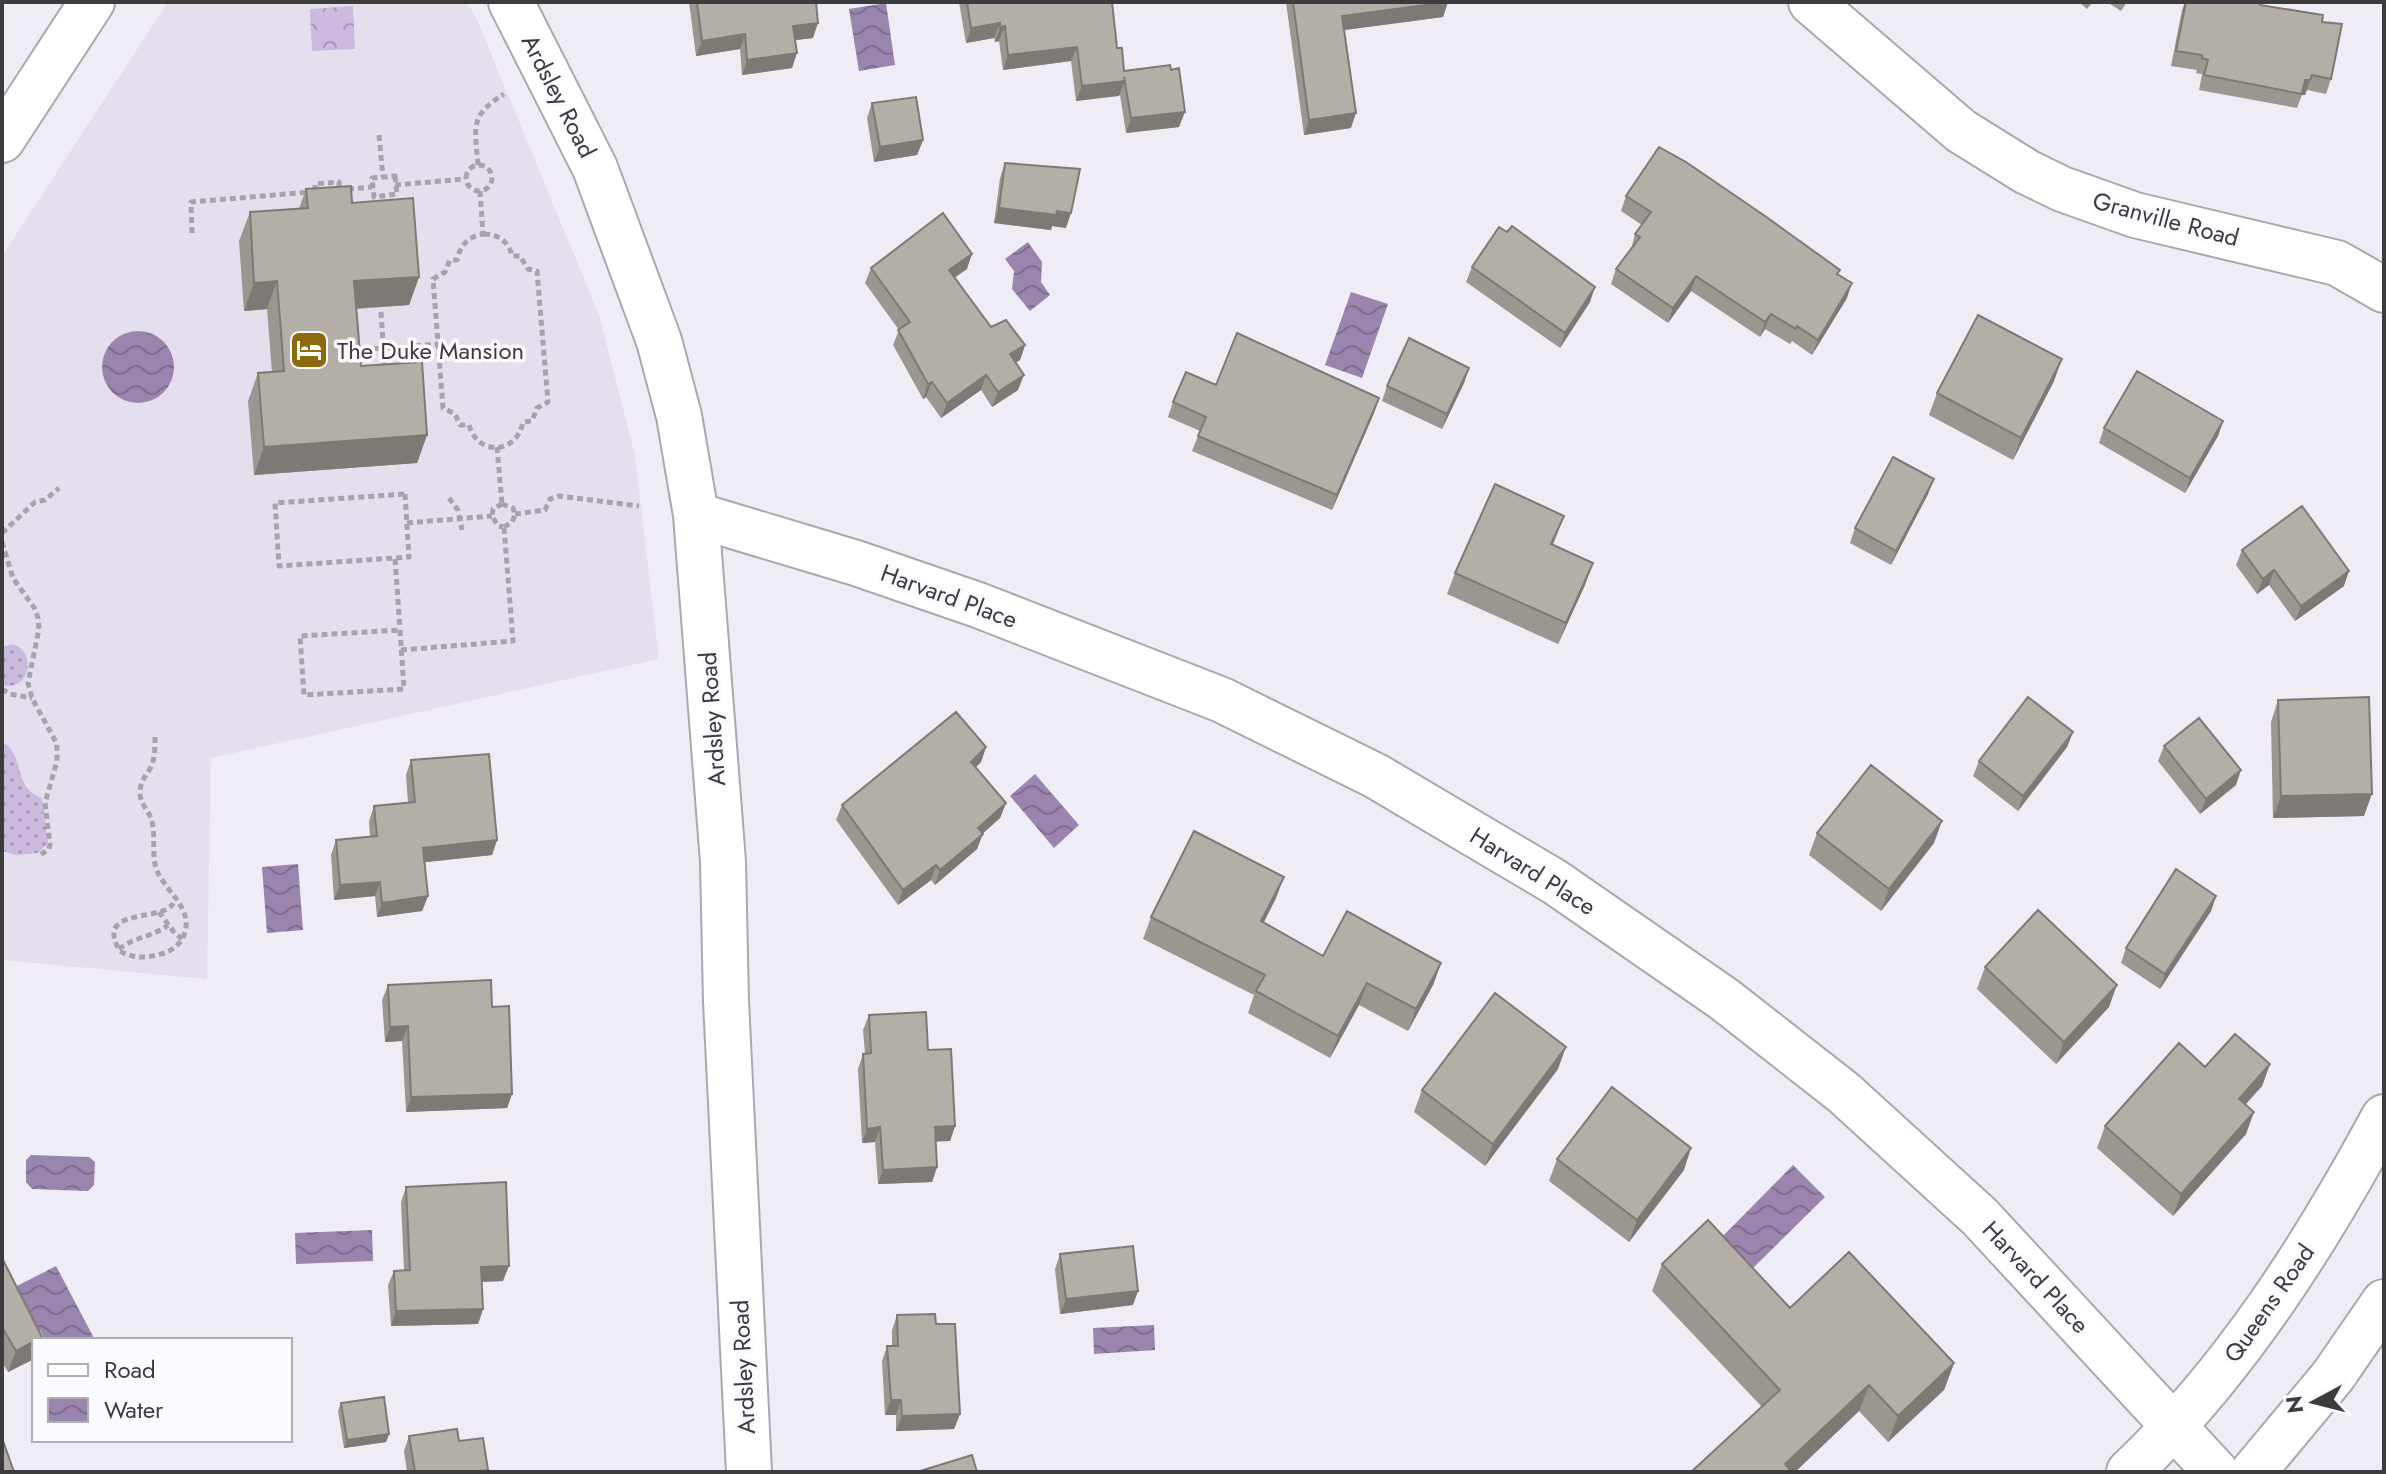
<svg xmlns="http://www.w3.org/2000/svg" width="2386" height="1474" font-family="Jost,sans-serif">
<style>
.built{fill:#e5deed}
.grass{fill:url(#grass-dots)}
.forest{fill:url(#forest-crowns)}
.water{fill:url(#water-waves)}
.lines{fill:none;stroke-linecap:round;stroke-linejoin:round}
.street-casing{stroke:#aba7af;stroke-width:48}
.secondary-casing{stroke:#aba7af;stroke-width:48}
.path{stroke:#a6a3aa;stroke-width:5;stroke-dasharray:6 4;stroke-linecap:butt}
.street{stroke:#fff;stroke-width:44}
.secondary{stroke:#fff;stroke-width:44}
.wall{fill:#9a9690}
.shaded-wall{fill:#7d7a75}
.building{fill:#b3afa7;stroke:#7d7a75;stroke-width:2}
.labels{text-anchor:middle;dominant-baseline:central;stroke-width:7;stroke-linejoin:round;paint-order:stroke}
.street-label{font-size:24px;fill:#3c3b3e;stroke:#fcfafe}
.poi-label{font-size:24px;fill:#3c3b3e;stroke:#fcfafe;text-anchor:start}
</style>
<defs>
<pattern id="grass-dots" width="8" height="8" patternUnits="userSpaceOnUse" patternTransform="scale(2)"><rect width="8" height="8" fill="#ccbade"/><path d="M2 2h.1M6 6h.1" fill="none" stroke="#a798b5" stroke-width="1.8" stroke-linecap="round"/></pattern>
<pattern id="forest-crowns" width="20" height="18" patternUnits="userSpaceOnUse" patternTransform="scale(2)"><rect width="20" height="18" fill="#ccbade"/><path d="M2 6a3 3 0 1 1 6 0M12 15a3 3 0 1 1 6 0" fill="none" stroke="#a798b5"/></pattern>
<pattern id="water-waves" width="16" height="10" patternUnits="userSpaceOnUse" patternTransform="scale(2)"><rect width="16" height="10" fill="#9a85ae"/><path d="M0 5q4-4 8 0t8 0" fill="none" stroke="#7f6e8f"/></pattern>
</defs>
<rect width="100%" height="100%" fill="#f0ecf5"/>
<path class="built" d="M 168,2 L 466,2 L 475,15 L 599,315 L 635,455 L 659,659 L 211,758 L 207,979 L 2,960 L 2,256 Z"/>
<path class="grass" d="M 13,644 C 38,652 29,693 2,685 L 2,647 Z
M 2,742 C 26,754 11,787 42,798 L 48,843 L 38,853 L 16,855 L 2,851 Z"/>
<path class="forest" d="M 353,6 L 355,49 L 312,51 L 310,9 Z"/>
<path class="water" d="M 886,3 L 895,65 L 859,71 L 849,9 Z
M 1028,242 L 1042,262 L 1041,282 L 1050,295 L 1030,311 L 1012,289 L 1014,271 L 1005,259 Z
M 1351,292 L 1388,304 L 1362,378 L 1325,365 Z
M102 367a36 36 0 1 1 72 0a36 36 0 1 1-72 0Z
M 1035,774 L 1079,825 L 1054,848 L 1010,796 Z
M 298,864 L 303,930 L 267,933 L 262,867 Z
M 31,1155 L 89,1157 L 95,1162 L 94,1185 L 88,1191 L 32,1189 L 26,1182 L 26,1160 Z
M 1793,1165 L 1825,1197 L 1752,1269 L 1721,1238 Z
M 372,1230 L 373,1261 L 296,1264 L 295,1233 Z
M 56,1266 L 95,1340 L 45,1340 L 40,1330 L 34,1333 L 11,1289 Z
M 1154,1325 L 1155,1350 L 1094,1354 L 1093,1328 Z"/>
<g class="lines">
<defs>
<path id="street" d="M 511,2 L 595,168 L 659,341 L 679,416 L 696,515 L 723,862 L 726,1001 L 749,1472
M 1811,2 L 1961,131 L 2027,172 L 2062,189 L 2135,215 L 2337,263 L 2384,290
M 2,140 L 92,2
M 696,515 L 856,563 L 978,605 L 1222,700 L 1376,776 L 1555,882 L 1724,999 L 1844,1093 L 1980,1217 L 2216,1472"/>
<path id="secondary" d="M 2129,1472 C 2235,1371 2315,1245 2384,1117
M 2253,1472 L 2333,1376 L 2384,1302"/>
</defs>
<use href="#street" class="street-casing"/>
<use href="#secondary" class="secondary-casing"/>
<path class="path" d="M 379,135 L 383,177
M466 178a13 13 0 1 1 26 0a13 13 0 1 1-26 0Z
M 478,165 C 475,127 469,116 504,94
M 395,176 L 397,194 L 374,197 L 372,178 Z
M 395,185 L 465,179
M 348,189 L 372,187
M 315,191 L 315,184 L 339,182 L 339,190
M 480,191 L 483,234
M 192,233 L 191,202 L 310,192
M 484,234 C 498,234 509,242 512,256 L 520,256 L 528,269 L 537,271 L 548,402 L 537,408 L 532,421 L 523,422 C 517,454 478,457 469,425 L 460,425 L 455,414 L 443,408 L 433,279 L 445,272 L 450,260 L 457,260 C 460,245 469,236 484,234 Z
M 381,312 L 385,371
M 355,350 L 438,344
M 497,447 L 502,504
M 405,494 L 409,557 L 279,566 L 275,503 Z
M 449,498 L 458,510 L 462,530
M 502,504 L 513,508 L 515,515 L 512,522 L 504,527
M 502,504 L 493,509 L 492,516 L 498,526 L 503,527
M 515,514 L 545,510 L 550,499 L 559,496 L 639,506
M 407,523 L 492,516
M 2,533 L 35,502 L 45,500 L 59,488
M 2,542 L 13,578 L 35,609 L 38,618 L 39,629 L 28,683 L 32,698 L 57,744 L 57,761 L 45,803 L 50,844 L 49,849 L 40,855
M 395,559 L 400,629
M 400,630 L 404,689 L 304,695 L 300,636 Z
M 401,650 L 513,641 L 504,527
M 2,689 L 10,694 L 32,698
M 155,737 C 155,747 155,758 151,767 C 146,776 139,783 140,794 C 141,805 150,812 152,822 C 156,838 151,856 157,871 C 167,893 194,909 184,935 C 180,945 172,951 161,954 C 147,958 133,959 120,951 C 96,912 149,919 167,909 C 172,906 173,904 176,900
M 159,912 L 173,931 L 182,939
M 119,949 C 134,937 153,937 168,925"/>
<use href="#street" class="street"/>
<use href="#secondary" class="secondary"/>
</g>
<path class="wall" d="M 689,2 L 816,2 L 813,38 L 795,40 L 792,68 L 742,75 L 740,49 L 696,56 Z
M 959,2 L 1112,2 L 1117,48 L 1124,71 L 1179,127 L 1126,133 L 1120,95 L 1076,101 L 1071,61 L 1003,70 L 999,41 L 995,42 L 994,38 L 966,43 Z
M 1286,2 L 1448,2 L 1443,17 L 1344,30 L 1351,128 L 1304,135 Z
M 2079,2 L 2093,2 L 2087,9 Z
M 2107,2 L 2127,2 L 2121,11 Z
M 2185,2 L 2261,2 L 2260,5 L 2322,22 L 2331,79 L 2326,94 L 2307,90 L 2305,95 L 2302,95 L 2297,108 L 2199,90 L 2202,74 L 2196,73 L 2197,70 L 2171,66 L 2182,10 Z
M 872,103 L 923,140 L 917,155 L 874,162 L 867,118 Z
M 1005,163 L 1066,228 L 1052,226 L 1051,230 L 994,223 L 1000,178 Z
M 306,189 L 352,203 L 419,277 L 409,305 L 356,309 L 361,366 L 427,435 L 417,463 L 254,475 L 248,401 L 258,373 L 272,372 L 267,309 L 244,311 L 239,241 L 250,212 L 299,209 Z
M 1626,196 L 1840,270 L 1838,275 L 1847,298 L 1812,355 L 1792,341 L 1790,344 L 1765,329 L 1760,337 L 1691,291 L 1668,323 L 1611,284 L 1616,269 L 1631,250 L 1635,234 L 1642,225 L 1621,211 Z
M 1472,267 L 1590,302 L 1560,348 L 1466,282 Z
M 871,268 L 967,269 L 955,277 L 991,327 L 1025,345 L 1020,360 L 1015,363 L 1018,390 L 992,407 L 981,390 L 941,418 L 926,397 L 923,399 L 893,345 L 899,330 L 865,283 Z
M 1469,368 L 1464,383 L 1442,429 L 1382,401 L 1387,386 Z
M 2054,381 L 2013,460 L 1929,415 L 1937,393 Z
M 1216,385 L 1374,413 L 1332,510 L 1192,451 L 1200,431 L 1168,417 L 1173,402 Z
M 2223,421 L 2218,436 L 2185,493 L 2099,443 L 2104,428 Z
M 1928,494 L 1891,565 L 1850,543 L 1855,528 Z
M 1564,516 L 1553,545 L 1585,585 L 1558,644 L 1447,594 L 1455,573 Z
M 2242,550 L 2344,586 L 2295,621 L 2269,585 L 2257,594 L 2236,565 Z
M 2278,700 L 2364,816 L 2273,818 L 2271,722 Z
M 2073,732 L 2067,747 L 2018,811 L 1973,776 L 1979,761 Z
M 2164,746 L 2236,785 L 2200,814 L 2158,761 Z
M 986,747 L 981,762 L 976,767 L 1006,803 L 1000,818 L 982,834 L 977,849 L 935,885 L 931,880 L 898,905 L 836,820 L 842,805 Z
M 411,760 L 497,840 L 492,855 L 425,862 L 428,896 L 422,911 L 377,917 L 375,896 L 334,900 L 331,855 L 336,840 L 370,837 L 369,821 L 374,806 L 408,803 L 406,775 Z
M 1817,833 L 1934,843 L 1881,911 L 1809,855 Z
M 2216,896 L 2211,911 L 2160,989 L 2121,963 L 2126,948 Z
M 1276,898 L 1264,922 L 1323,956 L 1441,963 L 1433,985 L 1408,1031 L 1359,1005 L 1330,1058 L 1248,1013 L 1254,995 L 1143,939 L 1151,917 Z
M 1985,967 L 2109,1007 L 2056,1064 L 1977,989 Z
M 388,985 L 512,1094 L 507,1108 L 406,1112 L 402,1041 L 385,1042 L 382,1000 Z
M 869,1015 L 928,1050 L 955,1126 L 950,1141 L 936,1141 L 937,1167 L 932,1182 L 878,1184 L 875,1142 L 862,1143 L 858,1069 L 863,1054 L 865,1054 L 863,1030 Z
M 2270,1064 L 2262,1086 L 2245,1104 L 2246,1134 L 2173,1216 L 2097,1148 L 2105,1126 L 2205,1067 Z
M 1558,1069 L 1485,1166 L 1414,1112 L 1422,1090 Z
M 1557,1159 L 1684,1170 L 1629,1242 L 1549,1181 Z
M 406,1187 L 503,1281 L 482,1282 L 483,1309 L 478,1324 L 391,1326 L 388,1285 L 394,1271 L 404,1270 L 401,1202 Z
M 1060,1254 L 1133,1305 L 1060,1314 L 1055,1269 Z
M 2,1258 L 41,1340 L 34,1359 L 8,1372 L 2,1362 Z
M 1662,1264 L 1954,1363 L 1944,1390 L 1888,1442 L 1859,1411 L 1795,1472 L 1691,1472 L 1762,1407 L 1652,1291 Z
M 897,1315 L 936,1324 L 960,1414 L 954,1429 L 896,1431 L 896,1415 L 885,1415 L 882,1361 L 887,1346 L 892,1346 L 892,1330 Z
M 341,1403 L 389,1434 L 386,1442 L 344,1448 L 338,1411 Z
M 409,1436 L 459,1441 L 487,1472 L 407,1472 L 404,1451 Z"/>
<path class="shaded-wall" d="M 1448,2 L 1443,17 L 1337,31 L 1342,16 Z
M 818,23 L 813,38 L 788,41 L 793,26 Z
M 1000,23 L 994,38 L 966,43 L 971,28 Z
M 1005,26 L 999,41 L 995,42 L 1000,27 Z
M 745,34 L 740,49 L 696,56 L 702,41 Z
M 1077,47 L 1071,61 L 1003,70 L 1008,55 Z
M 797,53 L 792,68 L 742,75 L 747,60 Z
M 2305,80 L 2310,80 L 2305,95 L 2302,95 Z
M 1125,81 L 1119,96 L 1076,101 L 1082,86 Z
M 1185,112 L 1179,127 L 1126,133 L 1131,118 Z
M 1356,113 L 1351,128 L 1304,135 L 1309,120 Z
M 923,140 L 917,155 L 874,162 L 880,147 Z
M 999,208 L 1071,213 L 1066,228 L 1052,226 L 1051,230 L 994,223 Z
M 972,254 L 967,269 L 944,285 L 949,270 Z
M 1696,276 L 1691,291 L 1668,323 L 1673,308 Z
M 419,277 L 409,305 L 344,309 L 354,281 Z
M 277,281 L 267,309 L 244,311 L 254,283 Z
M 1852,283 L 1847,298 L 1812,355 L 1818,340 Z
M 1595,287 L 1590,302 L 1560,348 L 1565,333 Z
M 1771,314 L 1765,329 L 1760,337 L 1765,322 Z
M 1025,345 L 1020,360 L 1004,369 L 1010,354 Z
M 2062,359 L 2054,381 L 2013,460 L 2021,438 Z
M 1469,368 L 1464,383 L 1442,429 L 1447,414 Z
M 986,375 L 981,390 L 941,418 L 947,403 Z
M 1024,375 L 1018,390 L 992,407 L 998,392 Z
M 932,382 L 926,397 L 923,399 L 928,384 Z
M 1379,398 L 1374,413 L 1332,510 L 1337,495 Z
M 2223,421 L 2218,436 L 2185,493 L 2190,478 Z
M 427,435 L 417,463 L 254,475 L 264,447 Z
M 1934,479 L 1928,494 L 1891,565 L 1896,551 Z
M 1593,563 L 1585,585 L 1558,644 L 1566,623 Z
M 2274,570 L 2269,585 L 2257,594 L 2263,579 Z
M 2349,571 L 2344,586 L 2295,621 L 2301,606 Z
M 2073,732 L 2067,747 L 2018,811 L 2023,796 Z
M 986,747 L 981,762 L 966,777 L 971,762 Z
M 2241,770 L 2236,785 L 2200,814 L 2206,799 Z
M 2372,794 L 2364,816 L 2273,818 L 2281,796 Z
M 1006,803 L 1000,818 L 972,843 L 978,828 Z
M 1942,821 L 1934,843 L 1881,911 L 1889,889 Z
M 983,834 L 977,849 L 935,885 L 940,870 Z
M 497,840 L 492,855 L 418,863 L 423,848 Z
M 936,865 L 931,880 L 898,905 L 903,890 Z
M 1284,877 L 1276,898 L 1253,943 L 1261,921 Z
M 380,882 L 375,896 L 334,900 L 340,885 Z
M 428,896 L 422,911 L 377,917 L 382,903 Z
M 2216,896 L 2211,911 L 2160,989 L 2165,974 Z
M 1441,963 L 1433,985 L 1408,1031 L 1416,1009 Z
M 1367,983 L 1359,1005 L 1330,1058 L 1338,1036 Z
M 2117,985 L 2109,1007 L 2056,1064 L 2064,1042 Z
M 408,1026 L 402,1041 L 385,1042 L 390,1027 Z
M 1566,1047 L 1558,1069 L 1485,1166 L 1493,1144 Z
M 2270,1064 L 2262,1086 L 2231,1121 L 2239,1099 Z
M 512,1094 L 507,1108 L 406,1112 L 411,1097 Z
M 2254,1112 L 2246,1134 L 2173,1216 L 2181,1194 Z
M 955,1126 L 950,1141 L 929,1142 L 935,1127 Z
M 880,1127 L 875,1142 L 862,1143 L 867,1129 Z
M 1691,1148 L 1684,1170 L 1629,1242 L 1637,1220 Z
M 937,1167 L 932,1182 L 878,1184 L 883,1170 Z
M 509,1266 L 503,1281 L 476,1282 L 481,1267 Z
M 1138,1291 L 1133,1305 L 1060,1314 L 1066,1299 Z
M 483,1309 L 478,1324 L 391,1326 L 396,1311 Z
M 34,1341 L 34,1359 L 8,1372 L 16,1351 Z
M 1954,1363 L 1944,1390 L 1888,1442 L 1898,1416 Z
M 1869,1385 L 1859,1411 L 1795,1472 L 1782,1472 L 1785,1464 Z
M 891,1400 L 901,1400 L 896,1415 L 885,1415 Z
M 960,1414 L 954,1429 L 896,1431 L 902,1416 Z
M 389,1434 L 386,1442 L 344,1448 L 347,1440 Z"/>
<path class="building" d="M 697,2 L 816,2 L 818,23 L 793,26 L 797,53 L 747,60 L 745,34 L 702,41 Z
M 967,2 L 1112,2 L 1117,48 L 1122,48 L 1124,71 L 1170,65 L 1171,70 L 1179,68 L 1185,112 L 1131,118 L 1124,77 L 1125,81 L 1082,86 L 1077,47 L 1008,55 L 1005,26 L 1000,27 L 1000,23 L 971,28 Z
M 1293,2 L 1448,2 L 1342,16 L 1356,113 L 1309,120 Z
M 2186,2 L 2261,2 L 2260,5 L 2323,15 L 2322,22 L 2342,24 L 2331,79 L 2312,75 L 2310,80 L 2305,80 L 2302,94 L 2204,75 L 2208,60 L 2202,58 L 2202,55 L 2176,51 Z
M 916,97 L 923,140 L 880,147 L 872,103 Z
M 1659,147 L 1686,162 L 1765,216 L 1840,270 L 1837,274 L 1852,283 L 1818,340 L 1797,326 L 1796,329 L 1771,314 L 1765,322 L 1696,276 L 1673,308 L 1616,269 L 1640,237 L 1635,234 L 1651,212 L 1626,196 Z
M 1005,163 L 1080,169 L 1071,213 L 1057,211 L 1056,215 L 999,208 Z
M 351,186 L 352,203 L 413,198 L 419,277 L 354,281 L 361,366 L 422,362 L 427,435 L 264,447 L 258,373 L 284,371 L 277,281 L 254,283 L 250,212 L 308,208 L 306,189 Z
M 943,213 L 972,254 L 949,270 L 991,327 L 1006,320 L 1025,345 L 1010,354 L 1024,375 L 998,392 L 986,375 L 947,403 L 932,382 L 928,384 L 898,330 L 910,322 L 871,268 Z
M 1512,226 L 1595,287 L 1565,333 L 1472,267 L 1499,227 L 1507,232 Z
M 1978,315 L 2062,359 L 2021,438 L 1937,393 Z
M 1237,333 L 1379,398 L 1337,495 L 1198,436 L 1206,417 L 1173,402 L 1186,372 L 1216,385 Z
M 1409,338 L 1469,368 L 1447,414 L 1387,386 Z
M 2137,371 L 2223,421 L 2190,478 L 2104,428 Z
M 1893,457 L 1934,479 L 1896,551 L 1855,528 Z
M 1495,484 L 1564,516 L 1551,544 L 1593,563 L 1566,623 L 1455,573 Z
M 2302,506 L 2349,571 L 2301,606 L 2274,570 L 2263,579 L 2242,550 Z
M 2028,697 L 2073,732 L 2023,796 L 1979,761 Z
M 2369,697 L 2372,794 L 2281,796 L 2278,700 Z
M 956,712 L 986,747 L 971,762 L 1006,803 L 978,828 L 983,834 L 940,870 L 936,865 L 903,890 L 842,805 Z
M 2199,718 L 2241,770 L 2206,799 L 2164,746 Z
M 489,754 L 497,840 L 423,848 L 428,896 L 382,903 L 380,882 L 340,885 L 336,840 L 377,836 L 374,806 L 415,802 L 411,760 Z
M 1871,765 L 1942,821 L 1889,889 L 1817,833 Z
M 1194,831 L 1284,877 L 1261,921 L 1323,956 L 1347,911 L 1441,963 L 1416,1009 L 1367,983 L 1338,1036 L 1256,991 L 1265,975 L 1151,917 Z
M 2176,869 L 2216,896 L 2165,974 L 2126,948 Z
M 2038,910 L 2117,985 L 2064,1042 L 1985,967 Z
M 491,980 L 492,1007 L 509,1006 L 512,1094 L 411,1097 L 408,1026 L 390,1027 L 388,985 Z
M 1495,993 L 1566,1047 L 1493,1144 L 1422,1090 Z
M 926,1012 L 928,1050 L 951,1049 L 955,1126 L 935,1127 L 937,1167 L 883,1170 L 880,1127 L 867,1129 L 863,1054 L 871,1053 L 869,1015 Z
M 2235,1034 L 2270,1064 L 2239,1099 L 2254,1112 L 2181,1194 L 2105,1126 L 2179,1043 L 2205,1067 Z
M 1612,1087 L 1691,1148 L 1637,1220 L 1557,1159 Z
M 506,1182 L 509,1266 L 481,1267 L 483,1309 L 396,1311 L 394,1271 L 410,1270 L 406,1187 Z
M 1708,1220 L 1790,1308 L 1849,1252 L 1954,1363 L 1898,1416 L 1869,1385 L 1785,1464 L 1792,1472 L 1691,1472 L 1780,1390 L 1662,1264 Z
M 1133,1246 L 1138,1291 L 1066,1299 L 1060,1254 Z
M 2,1258 L 42,1337 L 34,1340 L 34,1341 L 16,1351 L 2,1327 Z
M 935,1314 L 936,1324 L 955,1324 L 960,1414 L 902,1416 L 901,1400 L 891,1400 L 887,1346 L 898,1346 L 897,1315 Z
M 384,1397 L 389,1434 L 347,1440 L 341,1403 Z
M 457,1429 L 459,1441 L 483,1438 L 488,1470 L 476,1472 L 415,1472 L 409,1436 Z
M 2,1438 L 14,1472 L 2,1472 Z
M 972,1455 L 977,1472 L 917,1472 Z"/>
<defs>
<symbol id="hotel-square" viewBox="-11 -11 22 22"><rect x="-9" y="-9" width="18" height="18" rx="4" fill="#8b6b0c" stroke="#fcfafe"/><path d="M-6-4.5h1.5V1H6V5H4.5V3h-9V5H-6ZM-4 0a1.8 1.8 0 1 1 3.6 0ZM.5 0V-2.5h3Q6-2.5 6 0Z" fill="#fff"/></symbol>
</defs>
<g fill-rule="evenodd">
<use href="#hotel-square" x="287" y="328" width="44" height="44"/>
</g>
<g class="labels">
<g class="street-label">
<text transform="translate(559 96) rotate(63)">Ardsley Road</text>
<text transform="translate(2166 219) rotate(15)">Granville Road</text>
<text transform="translate(949 596) rotate(20)">Harvard Place</text>
<text transform="translate(712 719) rotate(-94)">Ardsley Road</text>
<text transform="translate(1533 871) rotate(32)">Harvard Place</text>
<text transform="translate(2036 1277) rotate(47)">Harvard Place</text>
<text transform="translate(2269 1303) rotate(-55)">Queens Road</text>
<text transform="translate(743 1367) rotate(-93)">Ardsley Road</text>
</g>
<g class="poi-label">
<text x="337" y="350">The Duke Mansion</text>
</g>
</g>
<rect width="2386" height="1474" fill="none" stroke="#3c3b3e" stroke-width="8"/>
<rect x="32" y="1338" width="260" height="104" fill="#fcfafe" stroke="#afaeb1" stroke-width="2"/>
<rect x="48" y="1364" width="40" height="12" fill="#ffffff" stroke="#afaeb1" stroke-width="2"/>
<text x="104" y="1378" font-size="24" fill="#3c3b3e">Road</text>
<rect x="48" y="1398" width="40" height="24" fill="url(#water-waves)" stroke="#afaeb1" stroke-width="2"/>
<text x="104" y="1418" font-size="24" fill="#3c3b3e">Water</text>
<g transform="translate(2314 1402) rotate(263)" stroke="#fcfafe" stroke-width="6" paint-order="stroke">
<path d="M0-6L14 30L0 20L-14 30Z" fill="#3c3b3e"/>
<text y="-12" font-size="22" font-weight="bold" text-anchor="middle" fill="#3c3b3e">N</text>
</g>
</svg>
